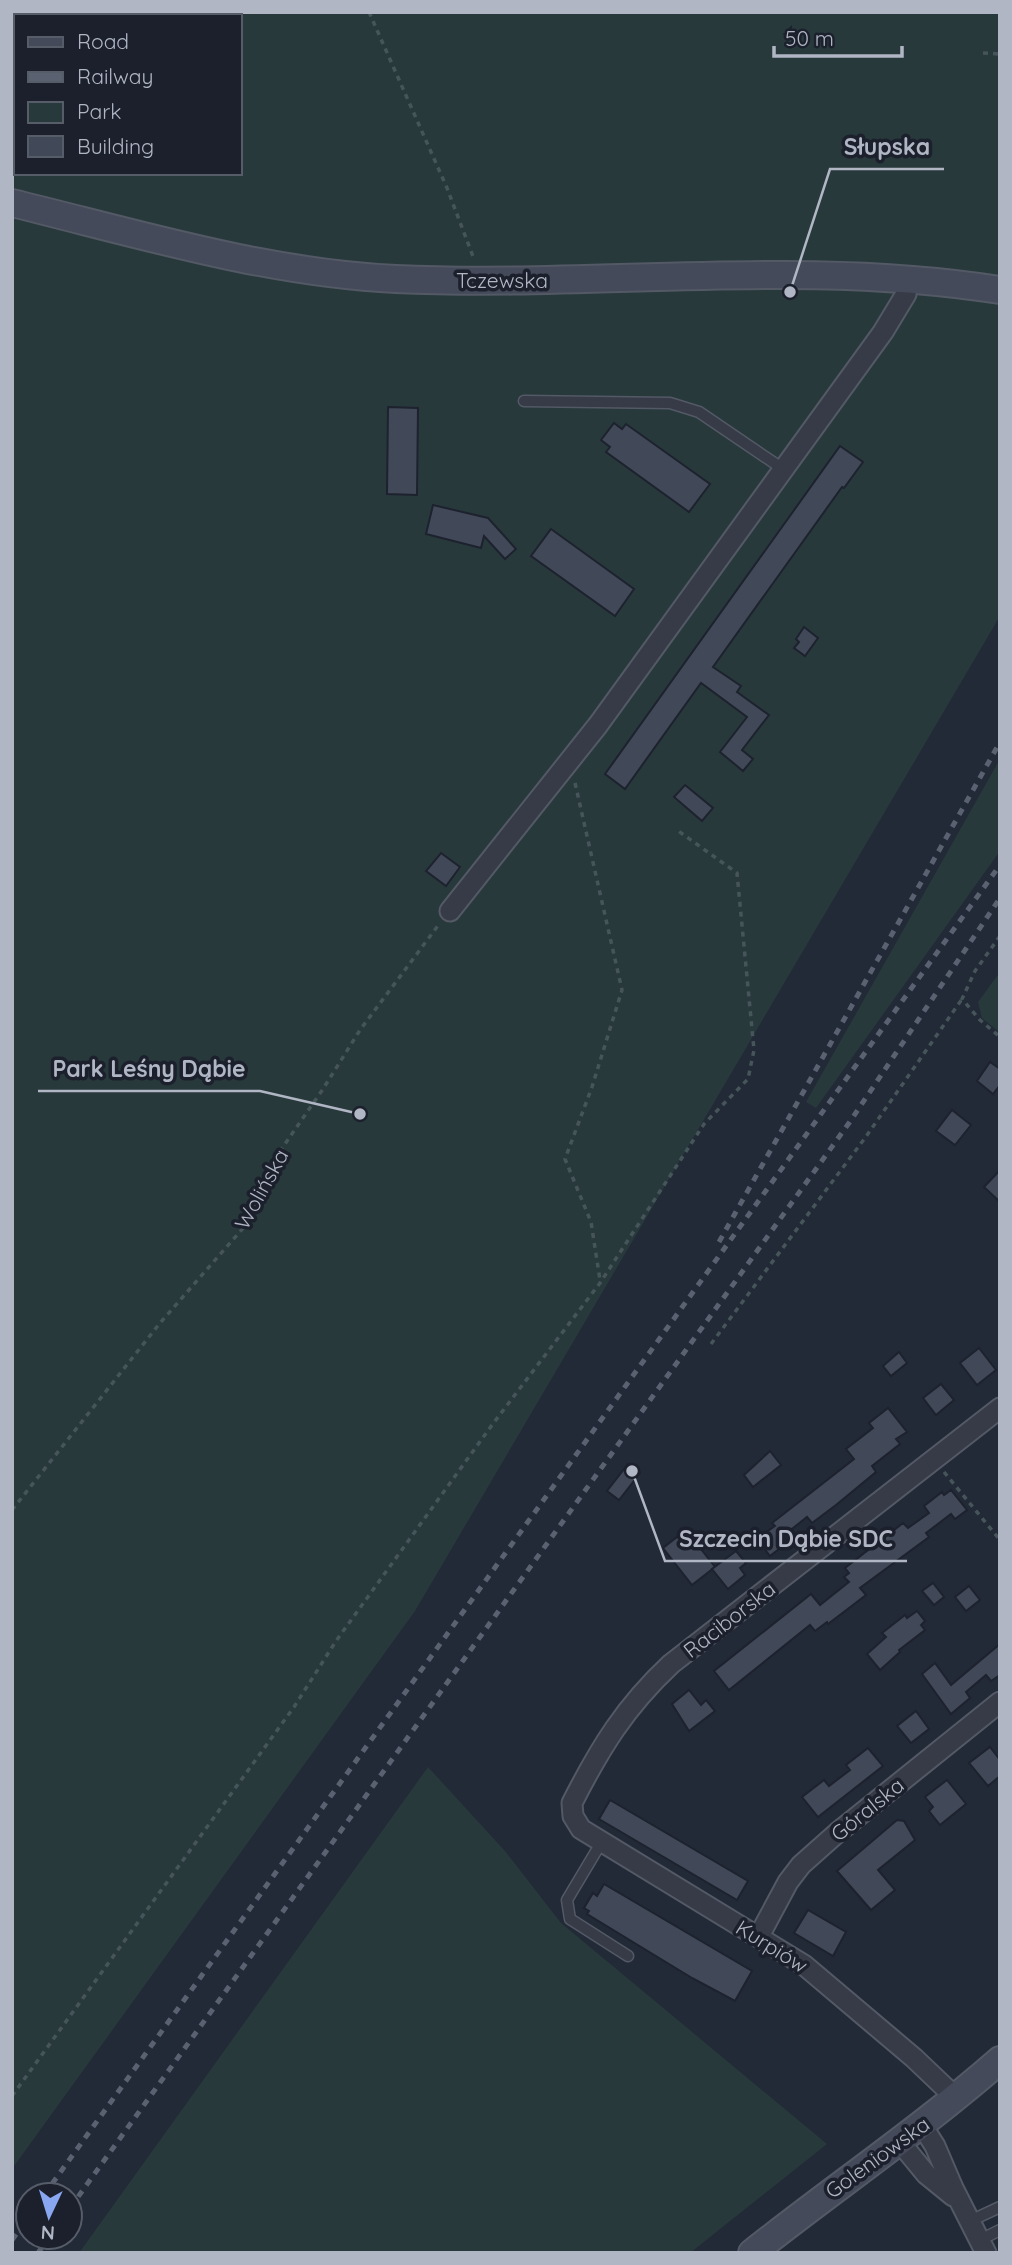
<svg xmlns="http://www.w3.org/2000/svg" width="1012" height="2265" viewBox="0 0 1012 2265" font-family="Quicksand,sans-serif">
	<rect width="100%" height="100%" fill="#222937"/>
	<g fill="#28393c" fill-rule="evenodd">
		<path d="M12 12H1000V616L415 1611 12 2169ZM16 16H240V173H16Z"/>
		<polygon points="1000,759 1000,851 816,1108 806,1102"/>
		<polygon points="1000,972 1000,1028 998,1031 982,1018 978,1002"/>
		<polygon points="428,1767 505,1851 561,1923 827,2144 690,2253 79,2253"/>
	</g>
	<g fill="#414858" stroke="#1d222e" stroke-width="2">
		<polygon points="388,407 418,408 417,495 387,494"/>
		<polygon points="614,423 622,429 626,424 710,484 689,512 606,452 610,447 601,440"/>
		<polygon points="840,446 863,462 844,488 842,487 713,667 741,686 737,692 769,715 742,750 753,759 743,771 720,752 747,717 701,683 625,789 605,774"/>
		<polygon points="433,505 488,518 516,549 505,559 484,536 481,548 426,534"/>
		<polygon points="551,529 634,589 615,616 531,556"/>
		<polygon points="804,627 818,638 805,656 794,648 799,642 796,639"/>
		<polygon points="685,785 713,808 702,821 674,797"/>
		<polygon points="441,853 460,867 446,886 426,871"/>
		<polygon points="990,1062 1000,1069 1000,1085 993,1094 977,1081"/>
		<polygon points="952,1110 971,1125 955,1145 936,1131"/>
		<polygon points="1000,1170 1000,1202 984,1187"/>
		<polygon points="979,1348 996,1370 977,1385 960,1363"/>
		<polygon points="899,1352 907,1363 891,1376 883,1366"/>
		<polygon points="941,1384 954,1400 936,1415 923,1398"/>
		<polygon points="888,1408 907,1432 896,1439 900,1444 872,1466 876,1472 836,1505 812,1523 807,1517 783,1536 788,1542 770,1556 757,1539 775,1526 772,1523 854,1459 846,1449 873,1428 869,1423"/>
		<polygon points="770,1451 781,1465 753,1487 744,1475"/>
		<polygon points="628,1464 640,1473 619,1500 607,1491"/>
		<polygon points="951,1490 967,1510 955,1519 951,1514 926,1533 929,1537 860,1588 866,1595 828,1624 827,1622 815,1631 810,1625 729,1690 714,1671 811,1594 820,1605 849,1582 844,1577 849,1573 845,1568 903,1523 908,1528 929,1513 924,1506 942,1492 944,1495"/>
		<polygon points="686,1530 715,1567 692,1585 663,1548"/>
		<polygon points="736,1551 746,1563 740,1568 745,1575 728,1589 712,1569"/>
		<polygon points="933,1583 944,1597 934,1605 922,1591"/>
		<polygon points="969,1586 980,1600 966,1611 955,1597"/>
		<polygon points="917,1611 925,1621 921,1625 925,1630 899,1650 900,1652 880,1670 867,1654 886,1637 882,1633 905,1615 907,1618"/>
		<polygon points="1000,1644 1000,1675 991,1681 986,1675 966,1692 970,1698 951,1714 922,1674 935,1663 951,1685"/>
		<polygon points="689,1690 701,1705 706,1700 715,1711 689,1731 672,1704"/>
		<polygon points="916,1711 929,1729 911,1743 897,1726"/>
		<polygon points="990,1747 1000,1760 1000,1776 988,1786 969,1763"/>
		<polygon points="868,1748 883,1766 818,1817 802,1797 824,1780 829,1786 850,1770 846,1765"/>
		<polygon points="947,1780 966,1804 940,1825 929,1811 933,1807 925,1797"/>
		<polygon points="610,1800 748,1881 737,1900 599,1819"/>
		<polygon points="897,1820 904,1821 915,1840 878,1870 895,1890 871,1910 837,1871"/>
		<polygon points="604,1884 752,1971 735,2001 692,1978 587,1914 589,1911 584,1908 593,1893 597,1896"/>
		<polygon points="808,1910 846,1932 833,1956 794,1933"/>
	</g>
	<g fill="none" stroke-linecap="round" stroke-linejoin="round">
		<defs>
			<g id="lane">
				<polyline points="524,401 670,403 699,412 783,469"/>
				<polyline points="601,1843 567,1900 570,1919 628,1956"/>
				<polyline points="970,2221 1000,2207"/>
				<polyline points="980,2240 1000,2230"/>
			</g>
			<g id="street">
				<polyline points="450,911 598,725 883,332 906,294 908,280"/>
				<polyline points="759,1936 788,1882 801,1865 837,1833 1000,1702"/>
				<path d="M956 2098 914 2058 804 1965 581 1829 573 1816 572 1803C600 1748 625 1707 671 1664L1000 1408"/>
				<polyline points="921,2124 935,2146 953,2188 986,2253"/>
				<polyline points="899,2141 926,2174 953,2196"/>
			</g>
			<g id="secondary">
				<path d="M12 203C139 234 266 273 396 279 597 288 799 258 1000 290"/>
				<path d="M752 2253C834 2188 921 2129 1000 2060"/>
			</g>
		</defs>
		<use href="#lane" stroke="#535965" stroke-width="13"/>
		<use href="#street" stroke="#535965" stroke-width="23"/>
		<use href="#secondary" stroke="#535965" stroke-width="30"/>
		<g stroke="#465559" stroke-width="3.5" stroke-dasharray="5 5" stroke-linecap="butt">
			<polyline points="369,12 447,188 474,259"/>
			<polyline points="983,53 1000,54"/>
			<polyline points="575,783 622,990 592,1087 565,1159 591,1222 600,1280"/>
			<polyline points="1000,936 975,971 962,999 980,1020 1000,1037"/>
			<polyline points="711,1344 865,1138 962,999"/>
			<polyline points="944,1472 1000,1540"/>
			<polyline points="12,1510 160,1323 244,1227 260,1194 267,1170 323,1089 360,1030 440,923"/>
			<polyline points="12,2096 294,1707 336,1641 492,1425 600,1283 704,1124 748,1079 754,1050 737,873 677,830"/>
		</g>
		<use href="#lane" stroke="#363b47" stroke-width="10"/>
		<use href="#street" stroke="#363b47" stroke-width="19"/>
		<use href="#secondary" stroke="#444a5a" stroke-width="26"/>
		<g stroke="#5a6170" stroke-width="5" stroke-dasharray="7 7" stroke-linecap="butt">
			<polyline points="719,1242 1000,742"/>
			<polyline points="44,2195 1000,865"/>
			<polyline points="70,2208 849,1123 1000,898"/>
			<polyline points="12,2240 28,2218"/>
			<polyline points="38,2253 49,2237"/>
		</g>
	</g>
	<g text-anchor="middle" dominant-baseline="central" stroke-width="7" stroke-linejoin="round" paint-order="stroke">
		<g font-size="21" fill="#b0b6c4" stroke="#1b202c">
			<text x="502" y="280">Tczewska</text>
			<text transform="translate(261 1189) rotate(-61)">Wolińska</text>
			<text transform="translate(729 1619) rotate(-38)">Raciborska</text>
			<text transform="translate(867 1809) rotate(-39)">Góralska</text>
			<text transform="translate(772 1946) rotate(32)">Kurpiów</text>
			<text transform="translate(877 2157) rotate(-36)">Goleniowska</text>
		</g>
	</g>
	<path fill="none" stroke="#b0b6c4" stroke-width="2.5" d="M790 292L830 169H944M360 1114L260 1091H38M632 1471L665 1561H907"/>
	<g fill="#b0b6c4" stroke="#1b202c" stroke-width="2.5">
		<circle cx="790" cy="292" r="7"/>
		<circle cx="360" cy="1114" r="7"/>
		<circle cx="632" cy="1471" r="7"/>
	</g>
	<g font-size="23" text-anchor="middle" font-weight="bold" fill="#b0b6c4" stroke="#1b202c" stroke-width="7" stroke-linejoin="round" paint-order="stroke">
		<text x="887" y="155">Słupska</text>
		<text x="149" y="1077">Park Leśny Dąbie</text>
		<text x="786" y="1547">Szczecin Dąbie SDC</text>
	</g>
	<rect width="1012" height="2265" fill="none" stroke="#b0b6c4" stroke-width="28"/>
	<rect x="14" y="14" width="228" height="161" fill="#1b202c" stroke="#575c69" stroke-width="2"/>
	<rect x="28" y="37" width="35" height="10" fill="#444a5a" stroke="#575c69" stroke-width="2"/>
	<text x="77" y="49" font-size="21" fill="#b0b6c4">Road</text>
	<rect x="28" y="72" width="35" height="10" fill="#5a6170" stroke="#575c69" stroke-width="2"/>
	<text x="77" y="84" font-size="21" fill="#b0b6c4">Railway</text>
	<rect x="28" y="102" width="35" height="21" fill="#28393c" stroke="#575c69" stroke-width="2"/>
	<text x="77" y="119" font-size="21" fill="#b0b6c4">Park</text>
	<rect x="28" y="136" width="35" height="21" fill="#414858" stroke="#575c69" stroke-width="2"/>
	<text x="77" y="154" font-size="21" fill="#b0b6c4">Building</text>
	<g transform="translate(49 2216) rotate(184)"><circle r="33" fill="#1b202c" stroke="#575c69" stroke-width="2"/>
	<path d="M0-5L12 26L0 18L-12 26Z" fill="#89a6f0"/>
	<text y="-10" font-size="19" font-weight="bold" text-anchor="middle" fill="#b0b6c4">N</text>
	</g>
	<path d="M774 46v10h128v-10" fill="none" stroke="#b0b6c4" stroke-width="3.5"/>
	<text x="785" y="46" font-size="21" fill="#b0b6c4" stroke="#1b202c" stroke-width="5" paint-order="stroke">50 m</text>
</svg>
